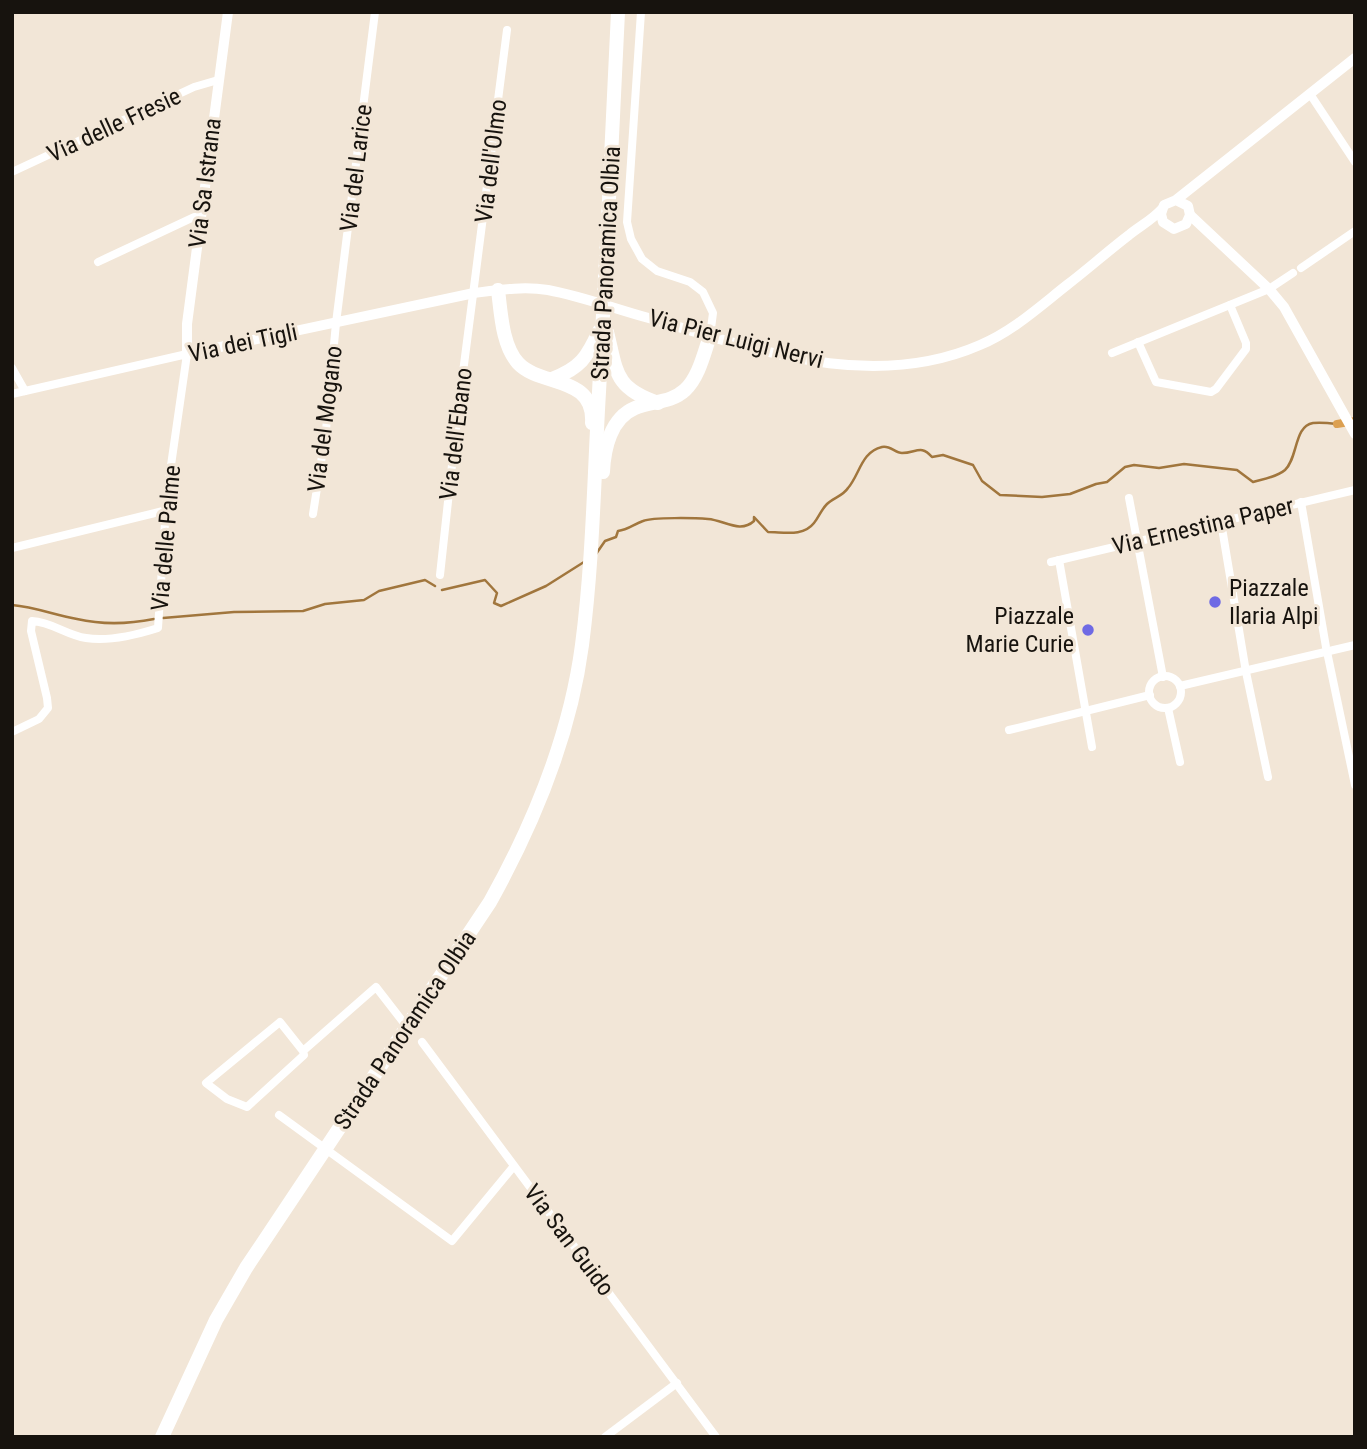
<svg xmlns="http://www.w3.org/2000/svg" width="1367" height="1449" viewBox="0 0 1367 1449" font-family="'Roboto Condensed',sans-serif">
	<rect width="100%" height="100%" fill="#f2e6d7"/>
	<g fill="none" stroke-linecap="round" stroke-linejoin="round">
		<g stroke="#a1763d" stroke-width="2.5">
			<path d="M596 554 605 541 616 537 618 531C628 530 634 524 643 521 653 517 696 518 708 519 724 520 740 534 754 521V517L768 532C784 532 803 537 814 523 819 517 821 510 827 504 833 498 843 496 848 488 860 474 861 452 882 447 890 445 895 453 902 453 916 453 921 444 932 457L943 455 973 465 982 481 1000 495 1042 497 1070 494 1096 484 1107 482 1125 467 1134 465 1159 468 1184 464 1237 470 1253 482C1264 479 1277 477 1285 470 1298 458 1294 426 1313 423 1321 422 1329 423 1337 424"/>
			<polyline points="442,590 485,580 497,593 494,603 501,606 546,586 584,562"/>
			<path d="M12 605C35 607 55 615 77 619 103 625 129 624 154 619"/>
			<polyline points="163,618 234,612 303,611 325,604 364,600 379,591 425,580 435,586"/>
		</g>
		<polyline stroke="#dca051" stroke-width="8" points="1337,424 1355,421"/>
		<g stroke="#fff" stroke-width="8">
			<polyline points="641,12 627,222 631,239 642,259 657,271 690,282 703,292 713,313 710,336"/>
			<polyline points="1310,94 1355,162"/>
			<polyline points="12,172 194,87 218,80"/>
			<polyline points="98,262 194,217 200,217"/>
			<polyline points="1301,268 1355,231"/>
			<polyline points="1138,342 1156,382 1211,392 1216,389 1246,349 1246,343 1230,305"/>
			<polyline points="1112,353 1269,289 1293,273"/>
			<polyline points="12,368 25,391"/>
			<path d="M12 394 187 354 167 493 158 628C136 635 109 642 86 638 66 635 52 622 32 621L31 631 47 698 48 708 39 719 12 732"/>
			<polyline points="1129,498 1163,677"/>
			<polyline points="1301,502 1326,647 1355,785"/>
			<polyline points="313,514 326,430 336,323 375,12"/>
			<polyline points="1221,522 1246,672 1268,777"/>
			<polyline points="12,548 167,510"/>
			<polyline points="1059,560 1092,747"/>
			<polyline points="1051,562 1355,490"/>
			<polyline points="440,575 457,419 507,30"/>
			<circle cx="1165" cy="692" r="16"/>
			<polyline points="1180,686 1355,645"/>
			<polyline points="1168,708 1180,762"/>
			<polyline points="1009,730 1150,695"/>
			<polyline points="422,1042 716,1437"/>
			<polyline points="303,1051 280,1022 206,1083 227,1099 247,1107 304,1055 303,1051 376,987 407,1027"/>
			<polyline points="279,1115 452,1241 514,1166"/>
			<polyline points="605,1437 677,1383"/>
		</g>
		<g stroke="#fff" stroke-width="10">
			<path d="M228 12 187 324V354L474 293C498 290 523 286 548 290 580 296 613 308 645 317 752 348 870 393 980 345 1013 331 1039 307 1067 285 1088 269 1108 251 1129 235 1140 226 1152 220 1162 209"/>
			<polyline points="1176,200 1188,206 1190,215 1186,224 1174,229 1163,222 1161,214 1164,205 1176,200 1355,58"/>
			<polyline points="1190,215 1269,289 1284,307 1355,434"/>
		</g>
		<g stroke="#fff" stroke-width="14">
			<path d="M498 290C501 313 502 345 518 363 540 387 595 375 592 423"/>
			<path d="M607 332C617 372 614 388 658 403"/>
			<path d="M552 379C580 368 587 358 599 331"/>
			<path d="M603 472C604 448 611 418 635 408 652 401 671 403 685 390 699 377 704 353 710 336"/>
			<path d="M162 1437 216 1320 246 1268 490 902C534 823 570 736 582 645 593 561 594 476 599 392 606 265 612 139 618 12"/>
		</g>
	</g>
	<g fill="#6f6ae4" stroke="#f2e6d7" stroke-width="2.5">
		<circle cx="1215" cy="602" r="7"/>
		<circle cx="1088" cy="630" r="7"/>
	</g>
	<g text-anchor="middle" dominant-baseline="central" stroke-width="6" stroke-linejoin="round" paint-order="stroke">
		<g font-size="24" fill="#17130e" stroke="#f2e6d7">
			<text transform="translate(114 125) rotate(-25)">Via delle Fresie</text>
			<text transform="translate(491 161) rotate(-83)">Via dell'Olmo</text>
			<text transform="translate(356 168) rotate(-83)">Via del Larice</text>
			<text transform="translate(205 183) rotate(-83)">Via Sa Istrana</text>
			<text transform="translate(606 263) rotate(-87)">Strada Panoramica Olbia</text>
			<text transform="translate(736 339) rotate(14)">Via Pier Luigi Nervi</text>
			<text transform="translate(243 343) rotate(-12)">Via dei Tigli</text>
			<text transform="translate(325 419) rotate(-83)">Via del Mogano</text>
			<text transform="translate(456 434) rotate(-83)">Via dell'Ebano</text>
			<text transform="translate(1203 526) rotate(-13)">Via Ernestina Paper</text>
			<text transform="translate(166 538) rotate(-85)">Via delle Palme</text>
			<text transform="translate(405 1030) rotate(-56)">Strada Panoramica Olbia</text>
			<text transform="translate(569 1240) rotate(53)">Via San Guido</text>
		</g>
		<g font-size="24" fill="#17130e" stroke="#f2e6d7" text-anchor="start">
			<text x="1229" y="588">Piazzale<tspan x="1229" dy="28">Ilaria Alpi</tspan></text>
			<text x="1074" y="616" text-anchor="end">Piazzale<tspan x="1074" dy="28">Marie Curie</tspan></text>
		</g>
	</g>
	<rect width="1367" height="1449" fill="none" stroke="#17130e" stroke-width="28"/>
</svg>
